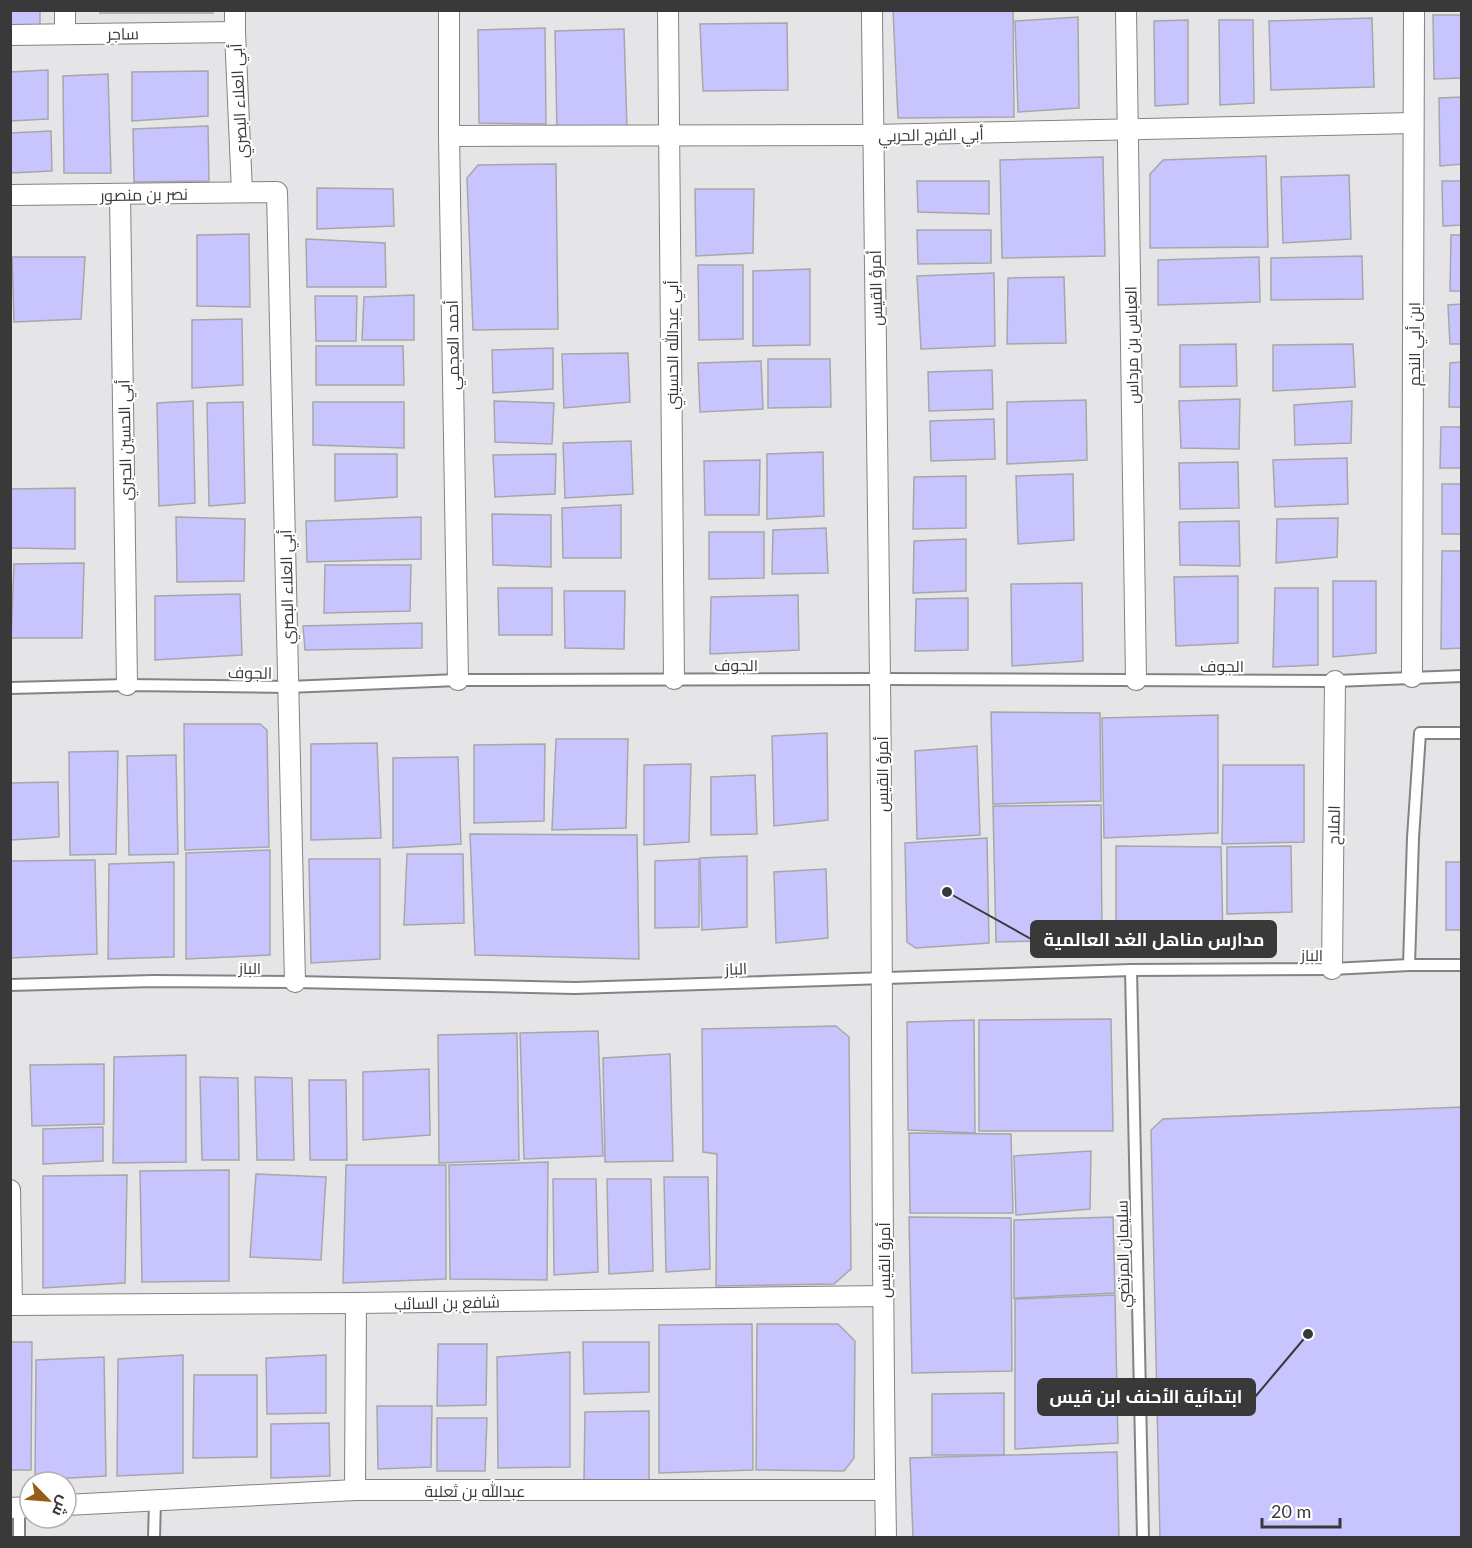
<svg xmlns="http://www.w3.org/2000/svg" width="1472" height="1548" viewBox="0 0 1472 1548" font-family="Lato,Cairo,sans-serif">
	<rect width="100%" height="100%" fill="#e5e5e8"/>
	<g fill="#c8c4fe" stroke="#a7a7a9" stroke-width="1.5">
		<polygon points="10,10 40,10 40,29 10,31"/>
		<rect x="100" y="10" width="113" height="3"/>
		<polygon points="893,10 1013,10 1014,117 898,118"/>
		<polygon points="1433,15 1462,15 1462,78 1434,79"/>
		<polygon points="1078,17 1079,108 1018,112 1015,21"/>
		<polygon points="1372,18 1374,87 1271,90 1269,21"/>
		<polygon points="1188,20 1188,104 1155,106 1154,21"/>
		<polygon points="1219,20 1253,20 1254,103 1220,105"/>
		<polygon points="787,23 788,90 703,91 700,24"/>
		<polygon points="545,28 546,124 479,123 478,30"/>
		<polygon points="624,29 627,129 557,131 555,31"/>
		<polygon points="48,70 48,119 10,121 10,72"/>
		<polygon points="208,71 208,116 132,121 132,72"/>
		<polygon points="108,74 111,173 64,173 63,76"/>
		<polygon points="1462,97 1462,164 1440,166 1439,98"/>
		<polygon points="208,126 209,181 134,182 133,129"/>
		<polygon points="51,131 52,171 10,173 10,133"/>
		<polygon points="1266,156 1268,247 1150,248 1150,174 1163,160"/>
		<polygon points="1103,157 1105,256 1002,258 1000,160"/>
		<polygon points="556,164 558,329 473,330 467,178 478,165"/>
		<polygon points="1349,175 1351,239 1283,243 1281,177"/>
		<polygon points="917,181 989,181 989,214 918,212"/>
		<polygon points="1442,181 1462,181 1462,225 1443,226"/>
		<polygon points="317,188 393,189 394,226 317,229"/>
		<polygon points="695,189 754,189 753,253 696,256"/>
		<polygon points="917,230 991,230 991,263 918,264"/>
		<polygon points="249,234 250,307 197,306 197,235"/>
		<polygon points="1451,235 1462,235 1462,291 1450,291"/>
		<polygon points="306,239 385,243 386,287 307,287"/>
		<polygon points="1362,256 1363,299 1271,300 1271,258"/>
		<polygon points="12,257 85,257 81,319 14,322"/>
		<polygon points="1259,257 1260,302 1158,305 1158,260"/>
		<polygon points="698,265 743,265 743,339 699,340"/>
		<polygon points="810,269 810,345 753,346 753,271"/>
		<polygon points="994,273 995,346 921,349 917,276"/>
		<polygon points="1064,277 1066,343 1007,344 1008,278"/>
		<polygon points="414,295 414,340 362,340 364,297"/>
		<polygon points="315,296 357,296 356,341 316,341"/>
		<polygon points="1462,304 1462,344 1450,344 1448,305"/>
		<polygon points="242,319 243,385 192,388 192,320"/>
		<polygon points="1236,344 1237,386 1180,387 1180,345"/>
		<polygon points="1353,344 1355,387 1273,391 1273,345"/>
		<polygon points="316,346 403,346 404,385 316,385"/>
		<polygon points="553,348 553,389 493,393 492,350"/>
		<polygon points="628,353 630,402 564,408 562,354"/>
		<polygon points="768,359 830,359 831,407 768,408"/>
		<polygon points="761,361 763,409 700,412 698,363"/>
		<polygon points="1462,362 1462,407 1449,407 1450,363"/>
		<polygon points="992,370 993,409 929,411 928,372"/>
		<polygon points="1240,399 1239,449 1181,448 1179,401"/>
		<polygon points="1086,400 1087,460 1007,464 1007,402"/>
		<polygon points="193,401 195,503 159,506 157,403"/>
		<polygon points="494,401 554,403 552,444 495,442"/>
		<polygon points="1352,401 1351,443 1295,445 1294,405"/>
		<polygon points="243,402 245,503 209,506 207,403"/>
		<polygon points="313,402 404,402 404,448 313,445"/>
		<polygon points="994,419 995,459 931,461 930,421"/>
		<polygon points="1441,427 1462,427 1462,468 1440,468"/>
		<polygon points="631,441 633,494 565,498 563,443"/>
		<polygon points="823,452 824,516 767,519 767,454"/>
		<polygon points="335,454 397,454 397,497 335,501"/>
		<polygon points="556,454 555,494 495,497 493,455"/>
		<polygon points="1347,458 1348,504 1275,507 1273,460"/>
		<polygon points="760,460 759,515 705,515 704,461"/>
		<polygon points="1238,462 1239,508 1180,509 1179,463"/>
		<polygon points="1073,474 1074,540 1018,544 1016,476"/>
		<polygon points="966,476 966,528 913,529 914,477"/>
		<rect x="1442" y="484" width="20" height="50"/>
		<polygon points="75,488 75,549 10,548 10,489"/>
		<polygon points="621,505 621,558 563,558 562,508"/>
		<polygon points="492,514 551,515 551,567 493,565"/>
		<polygon points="176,517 245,519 244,581 177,582"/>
		<polygon points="421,517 421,559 307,562 306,521"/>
		<polygon points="1338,518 1337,557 1276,563 1277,519"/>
		<polygon points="1239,521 1240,566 1180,565 1179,522"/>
		<polygon points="826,528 828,573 772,574 773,530"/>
		<polygon points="709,532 764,532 764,578 709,579"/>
		<polygon points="966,539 966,591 913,593 914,541"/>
		<polygon points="1442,551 1462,551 1462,648 1441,649"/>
		<polygon points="84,563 82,638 11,638 14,564"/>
		<polygon points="325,565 411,565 410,611 324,613"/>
		<polygon points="1238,576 1238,643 1176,646 1174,577"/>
		<polygon points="1333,581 1376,581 1376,653 1333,657"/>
		<polygon points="1082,583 1083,661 1012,666 1011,584"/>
		<polygon points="498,588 552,588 552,635 499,635"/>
		<polygon points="1275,588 1318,588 1318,665 1273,667"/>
		<polygon points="564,591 625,591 624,649 565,648"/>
		<polygon points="240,594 242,655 155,660 155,596"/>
		<polygon points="798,595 799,650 710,654 711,597"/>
		<polygon points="968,598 968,650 915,651 916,599"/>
		<polygon points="422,623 422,648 305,650 303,626"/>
		<polygon points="991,712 1100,713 1101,801 993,804"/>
		<polygon points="1218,715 1218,833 1104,838 1102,718"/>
		<polygon points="184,724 260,724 267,730 269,847 185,850"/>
		<polygon points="827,733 828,820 774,826 772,736"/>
		<polygon points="556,739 628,739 626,828 552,830"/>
		<polygon points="377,743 381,838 311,840 311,744"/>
		<polygon points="545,744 544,821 474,823 474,745"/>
		<polygon points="977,746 980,835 917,839 915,751"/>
		<polygon points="118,751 116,854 70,855 69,752"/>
		<polygon points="176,755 178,854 129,855 127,756"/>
		<polygon points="458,757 461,844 393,848 393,758"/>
		<polygon points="691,764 689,842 644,845 644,765"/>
		<polygon points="1223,765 1304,765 1304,842 1222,844"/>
		<polygon points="755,775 757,834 711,835 711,777"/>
		<polygon points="58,782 59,837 11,840 11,783"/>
		<polygon points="1101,805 1102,940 996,942 993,806"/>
		<polygon points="470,834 637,835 639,959 475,955"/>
		<polygon points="987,838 989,943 916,948 907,942 905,843"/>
		<polygon points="1116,846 1221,847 1223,940 1116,941"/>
		<polygon points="1291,846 1292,912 1227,914 1227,847"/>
		<polygon points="270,850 270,955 186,959 186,853"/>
		<polygon points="407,854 463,854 464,923 404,925"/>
		<polygon points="747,856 747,927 702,930 700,858"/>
		<polygon points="309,859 380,859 380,959 311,963"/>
		<polygon points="699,859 699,927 655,928 655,861"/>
		<polygon points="95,860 97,954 10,958 10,861"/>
		<polygon points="174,862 174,957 108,959 109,864"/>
		<rect x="1446" y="862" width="16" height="68"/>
		<polygon points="826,869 828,938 776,943 774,872"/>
		<polygon points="1111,1019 1113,1131 979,1131 979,1020"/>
		<polygon points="974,1020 975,1133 908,1130 907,1022"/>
		<polygon points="836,1026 849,1037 851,1269 834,1284 716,1286 717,1154 703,1152 702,1029"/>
		<polygon points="598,1031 603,1156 524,1159 520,1033"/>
		<polygon points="517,1033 519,1160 439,1163 438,1035"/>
		<polygon points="670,1054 673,1161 605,1162 603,1058"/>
		<polygon points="186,1055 186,1162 113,1163 114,1057"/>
		<polygon points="104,1064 104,1124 32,1126 30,1065"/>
		<polygon points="429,1069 430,1135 363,1140 363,1072"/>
		<polygon points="200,1077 238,1078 239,1160 202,1160"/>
		<polygon points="255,1077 292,1078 294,1160 257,1160"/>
		<polygon points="309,1080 346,1080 347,1160 310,1160"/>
		<polygon points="1462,1107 1462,1538 1160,1538 1151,1130 1163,1119"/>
		<polygon points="103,1127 103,1161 43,1164 43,1129"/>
		<polygon points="909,1133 1011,1134 1013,1213 910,1213"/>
		<polygon points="1091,1151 1090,1209 1016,1215 1014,1156"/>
		<polygon points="548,1162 547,1280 450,1279 449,1165"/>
		<polygon points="346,1165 446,1165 446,1279 343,1283"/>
		<polygon points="229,1170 229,1281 142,1282 140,1171"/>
		<polygon points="256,1174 326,1177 321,1260 250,1257"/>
		<polygon points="127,1175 125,1283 43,1288 43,1176"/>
		<polygon points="664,1177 708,1177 710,1269 666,1272"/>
		<polygon points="553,1179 596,1179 598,1272 554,1275"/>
		<polygon points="607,1179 651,1179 653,1271 609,1274"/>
		<polygon points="909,1217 1011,1218 1012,1371 912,1373"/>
		<polygon points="1113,1217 1115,1293 1014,1298 1014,1220"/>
		<polygon points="1115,1295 1118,1443 1015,1449 1015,1299"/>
		<polygon points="752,1324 753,1470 659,1473 659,1325"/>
		<polygon points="757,1324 838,1324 855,1341 854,1458 844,1471 756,1470"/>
		<polygon points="10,1342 32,1342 31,1470 10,1470"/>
		<polygon points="583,1342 649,1342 649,1392 584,1394"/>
		<polygon points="438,1344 487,1344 486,1405 437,1406"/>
		<polygon points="570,1352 570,1467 498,1468 497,1357"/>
		<polygon points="183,1355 183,1473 117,1476 118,1359"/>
		<polygon points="326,1355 326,1413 267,1414 266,1358"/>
		<polygon points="104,1357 106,1476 35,1480 36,1360"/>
		<polygon points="194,1375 257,1375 257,1457 193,1458"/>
		<polygon points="1004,1393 1004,1455 932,1455 932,1394"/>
		<polygon points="377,1406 432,1406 431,1467 378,1469"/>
		<polygon points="649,1411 649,1481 584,1480 585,1412"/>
		<polygon points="437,1418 487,1418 485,1471 437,1471"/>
		<polygon points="329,1423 330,1476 271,1478 271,1424"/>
		<polygon points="1117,1452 1119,1538 913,1538 910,1458"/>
	</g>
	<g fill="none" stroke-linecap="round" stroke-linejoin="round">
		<defs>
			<g id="service">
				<polyline points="10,688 127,685 288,687 458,680 880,679 1335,681 1462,676"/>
				<polyline points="1409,965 1413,838 1420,733 1462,733"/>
				<polyline points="1131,970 1143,1538"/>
				<polyline points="10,985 153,981 295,982 575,988 1131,970 1332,969 1409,965 1462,965"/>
				<polyline points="19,1538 19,1508"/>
				<polyline points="154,1538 155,1500"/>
			</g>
			<g id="minor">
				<polyline points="235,10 235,32 242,192"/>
				<polyline points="449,10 449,136 458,680"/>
				<polyline points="668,10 674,679"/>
				<path d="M872 10C873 233 878 456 880 678 883 965 881 1251 886 1538"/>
				<polyline points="1126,10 1136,680"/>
				<polyline points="65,34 65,10"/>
				<polyline points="10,35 235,32"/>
				<polyline points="449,136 873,135 1413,123"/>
				<polyline points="120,194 127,685"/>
				<polyline points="10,195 277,192 295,982"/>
				<polyline points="1412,677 1414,10"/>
				<polyline points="1332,969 1335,681"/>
				<polyline points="10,1190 12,1305"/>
				<polyline points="10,1305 356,1303 883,1296"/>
				<polyline points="355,1490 356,1303"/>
				<polyline points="66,1505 355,1490 885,1490"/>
				<polyline points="10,1508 30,1507"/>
			</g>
		</defs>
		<use href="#service" stroke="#838385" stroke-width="14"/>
		<use href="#minor" stroke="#838385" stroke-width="22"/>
		<use href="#service" stroke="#fff" stroke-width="10"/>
		<use href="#minor" stroke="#fff" stroke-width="20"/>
	</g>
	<g text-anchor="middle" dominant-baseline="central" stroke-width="4.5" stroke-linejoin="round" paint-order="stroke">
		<g font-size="16" fill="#39393a" stroke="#fff">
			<text transform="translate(123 33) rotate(-1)">ساجر</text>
			<text transform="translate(238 101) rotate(-93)">أبي العلاء البصري</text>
			<text transform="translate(931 134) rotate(-1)">أبي الفرج الحربي</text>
			<text transform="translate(144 194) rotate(-1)">نصر بن منصور</text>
			<text transform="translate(875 288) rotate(-91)">أمرؤ القيس</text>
			<text transform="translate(1413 344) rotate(-90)">ابن أبي النجم</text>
			<text transform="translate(452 345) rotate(-91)">أحمد العجمي</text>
			<text transform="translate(671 345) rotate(-90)">أبي عبدالله الحسيني</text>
			<text transform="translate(1131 345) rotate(-91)">العباس بن مرداس</text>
			<text transform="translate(124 440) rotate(-91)">أبي الحسين الحبري</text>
			<text transform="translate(286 587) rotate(-91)">أبي العلاء البصري</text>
			<text x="736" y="664">الجوف</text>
			<text x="1222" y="665">الجوف</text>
			<text transform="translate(250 672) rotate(1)">الجوف</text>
			<text transform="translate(881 774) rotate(-90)">أمرؤ القيس</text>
			<text transform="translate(1333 825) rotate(-89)">الملاح</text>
			<text x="1312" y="954">الباز</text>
			<text x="250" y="967">الباز</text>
			<text transform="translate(736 968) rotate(-2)">الباز</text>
			<text transform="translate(1122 1254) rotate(-91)">سليمان المرتضي</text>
			<text transform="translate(883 1260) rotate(-90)">أمرؤ القيس</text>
			<text transform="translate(447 1302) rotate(-1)">شافع بن السائب</text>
			<text x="475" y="1490">عبدالله بن ثعلبة</text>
		</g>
	</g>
	<path fill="none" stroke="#39393a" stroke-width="2" d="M947 892L1031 939M1308 1334L1255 1397"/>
	<g fill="#39393a" stroke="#fff" stroke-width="2">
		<circle cx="947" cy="892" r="6"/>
		<circle cx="1308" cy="1334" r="6"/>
	</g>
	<g fill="#39393a" stroke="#39393a" stroke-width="2">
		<rect x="1031" y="921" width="245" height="36" rx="6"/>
		<rect x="1038" y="1379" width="217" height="36" rx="6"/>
	</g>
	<g font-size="18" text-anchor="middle" font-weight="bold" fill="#fff">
		<text x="1154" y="946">مدارس مناهل الغد العالمية</text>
		<text x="1146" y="1403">ابتدائية الأحنف ابن قيس</text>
	</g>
	<rect width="1472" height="1548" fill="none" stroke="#39393a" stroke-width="24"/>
	<g transform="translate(48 1500) rotate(115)"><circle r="28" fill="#ffffff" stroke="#b0b0b0" stroke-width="1.5"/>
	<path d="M0-4.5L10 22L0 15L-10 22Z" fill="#945f14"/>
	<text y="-9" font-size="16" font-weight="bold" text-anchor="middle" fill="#39393a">ش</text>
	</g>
	<path d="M1262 1518v9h78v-9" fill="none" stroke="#39393a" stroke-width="3"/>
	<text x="1271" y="1518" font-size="18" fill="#39393a" stroke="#ffffff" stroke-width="4.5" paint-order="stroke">20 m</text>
</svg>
